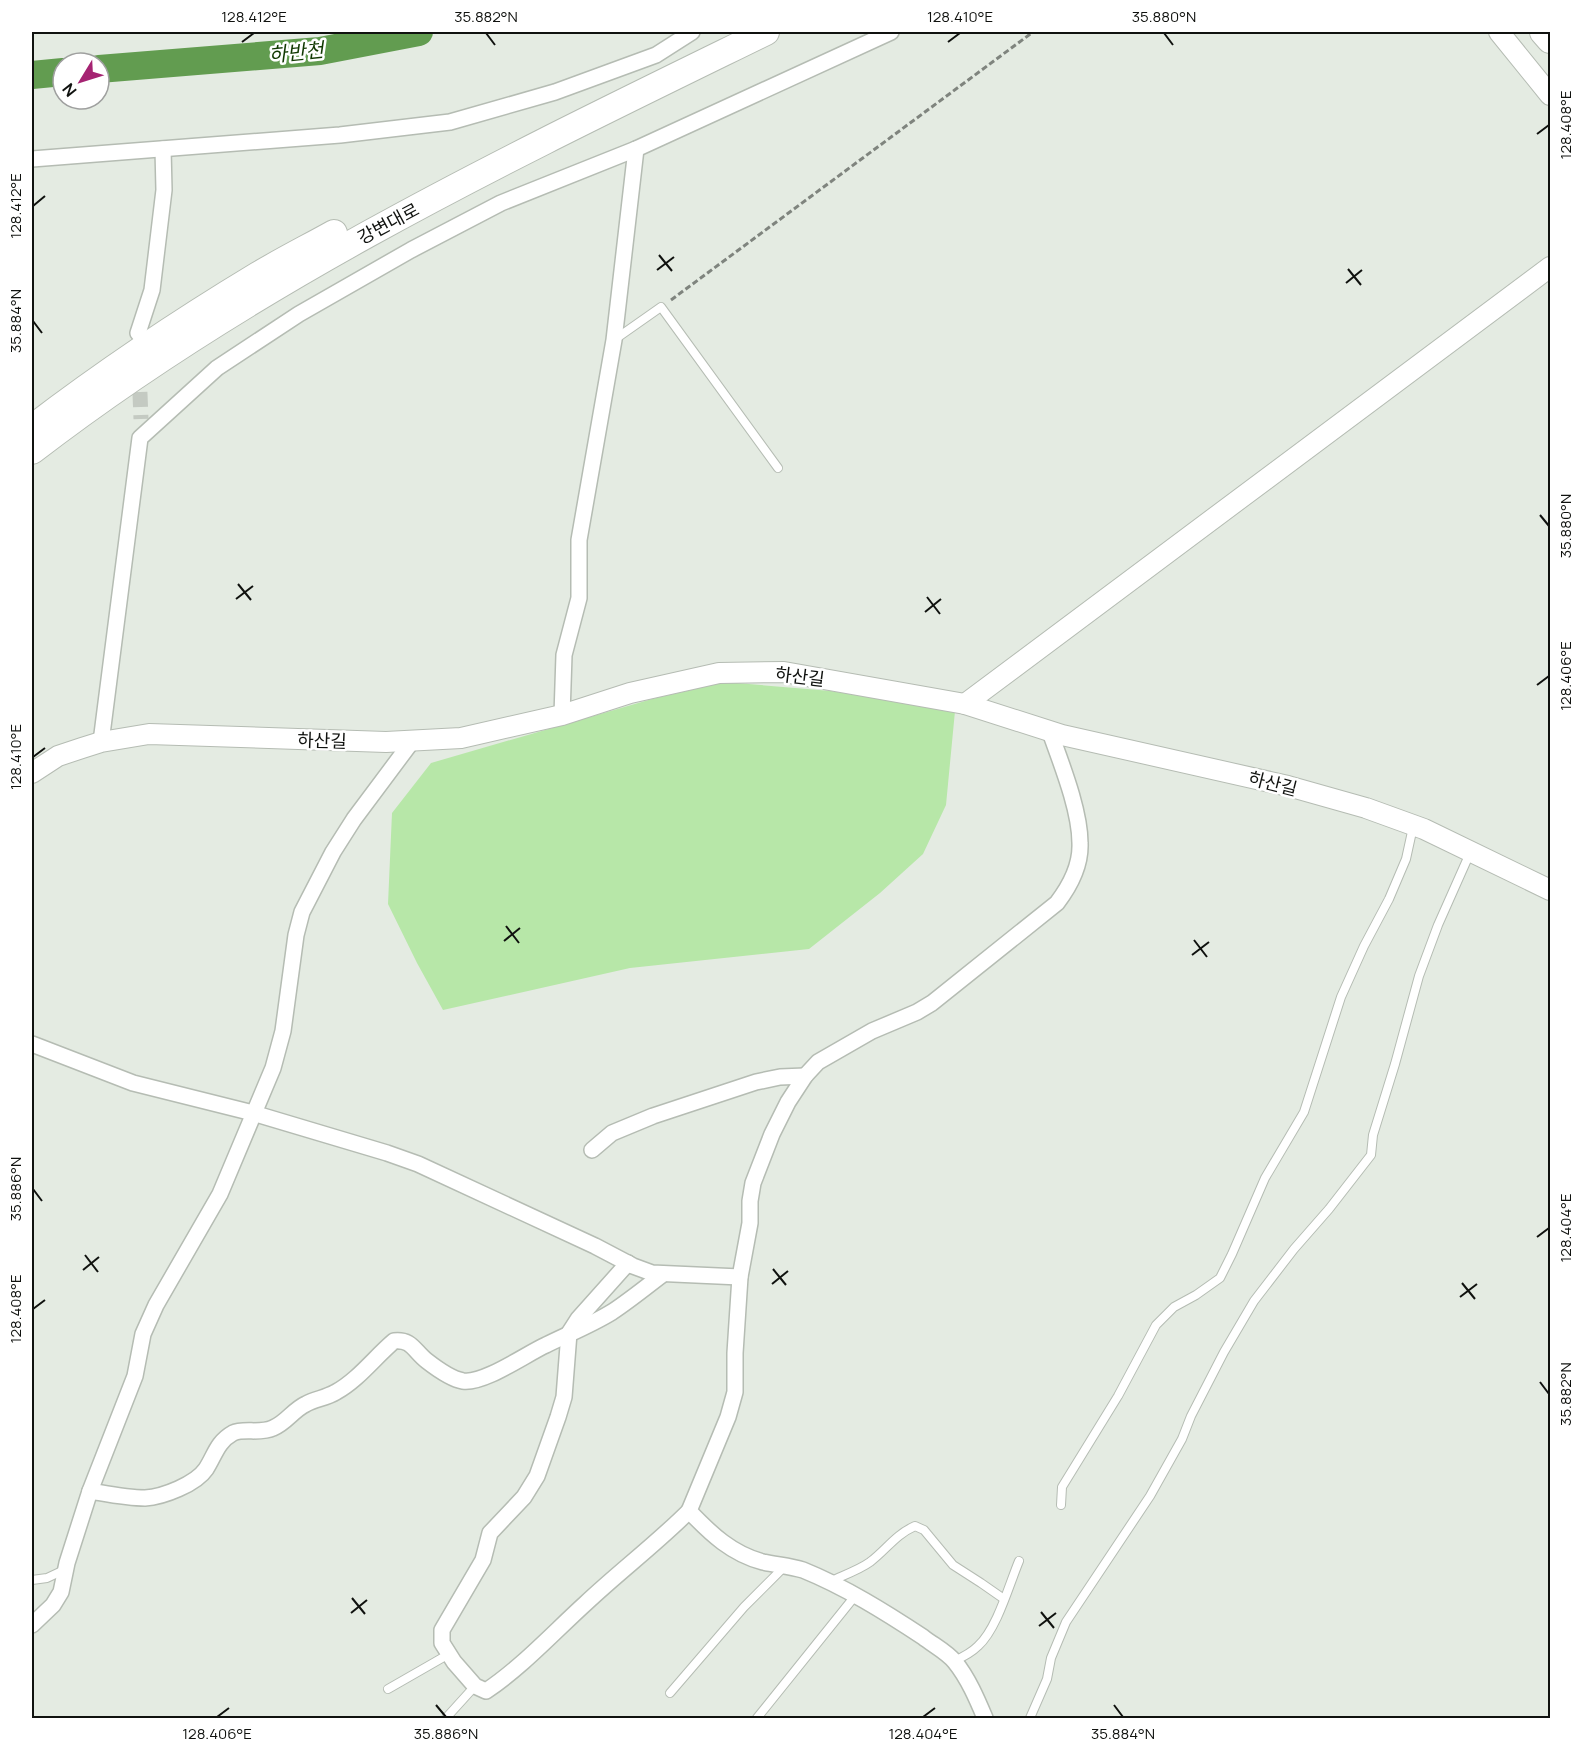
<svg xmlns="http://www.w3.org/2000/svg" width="1582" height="1750" viewBox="0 0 1582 1750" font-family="Manrope,'Noto Sans KR',sans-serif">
	<rect width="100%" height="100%" fill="#e4ebe2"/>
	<polygon fill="#b7e7a8" points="725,682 831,691 955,711 946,805 923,854 880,893 809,949 630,968 443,1010 417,963 388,904 392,813 431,763 652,699"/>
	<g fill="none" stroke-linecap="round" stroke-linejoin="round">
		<g stroke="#629c50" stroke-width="28">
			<polyline points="99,69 320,51 419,32"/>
			<polyline points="32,75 63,72"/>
		</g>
		<polyline stroke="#c4cac2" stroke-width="15" stroke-dasharray="15 8" stroke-linecap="butt" points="139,369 141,419"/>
		<defs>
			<g id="service">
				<polyline points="614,340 661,307 778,468"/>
				<polyline points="1061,1505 1062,1487 1118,1396 1156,1325 1174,1307 1196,1295 1220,1278 1232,1254 1265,1178 1304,1112 1341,997 1364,946 1389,899 1406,859 1413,827"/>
				<polyline points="32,1580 47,1578 64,1570"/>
				<path d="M831 1581C844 1575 859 1570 870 1562 887 1549 895 1535 915 1526L924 1530 953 1565 981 1583 1004 1599"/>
				<path d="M954 1661C963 1657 971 1653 978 1646 997 1629 1009 1585 1019 1561"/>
				<polyline points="388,1689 449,1654"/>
				<polyline points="670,1693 744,1607 785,1566"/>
				<polyline points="446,1718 475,1686"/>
				<polyline points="757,1718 855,1596"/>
				<polyline points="1030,1718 1047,1679 1051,1658 1066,1622 1150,1496 1182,1439 1191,1416 1224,1352 1254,1301 1294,1249 1329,1209 1371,1155 1373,1135 1395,1064 1419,976 1438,925 1470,853"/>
			</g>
			<g id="minor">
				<polyline points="32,159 340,135 450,122 555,92 656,55 692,32"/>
				<polyline points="138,333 152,290 164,190 163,149"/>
				<polyline points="562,715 564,655 579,598 579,540 614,340 636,149"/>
				<path d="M413 740 354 819 333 852 302 912 296 935 283 1031 273 1068 220 1194 156 1305 143 1334 135 1376 90 1491C108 1494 127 1498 145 1498 163 1497 196 1484 206 1469 215 1455 217 1442 233 1433 243 1428 261 1434 273 1428 286 1423 293 1410 306 1404 315 1399 326 1398 336 1392 358 1380 375 1357 394 1341 412 1339 414 1351 427 1361 436 1368 451 1379 463 1381 484 1384 526 1354 546 1345 568 1334 591 1325 612 1312 630 1300 646 1287 663 1274"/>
				<polyline points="101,742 140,438 217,368 299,314 411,250 501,203 636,149 891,32"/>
				<polyline points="32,1044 133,1083 253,1113 387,1153 418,1164 595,1246 633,1266 652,1273 740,1277"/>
				<polyline points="592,1150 612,1133 653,1116 756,1082 780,1077 805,1076"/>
				<path d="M628 1263 578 1319 569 1333 564 1397 558 1417 537 1476 524 1497 490 1533 483 1560 442 1630V1643L454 1662 475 1686 486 1691C522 1667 554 1632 586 1603 620 1571 656 1544 689 1511"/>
				<polyline points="32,1625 53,1605 61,1592 67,1563 90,1491"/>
				<path d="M985 1718C977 1699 968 1678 955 1662 947 1652 933 1645 923 1637 885 1612 845 1587 803 1570 790 1566 776 1565 763 1562 732 1554 711 1534 689 1511L728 1417 735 1392V1353L740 1277 750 1223V1201L753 1183 772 1134 788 1102 805 1076 818 1062 872 1031 917 1012 932 1003 1057 903C1070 886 1081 865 1080 843 1080 810 1061 763 1050 732"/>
			</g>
			<g id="tertiary">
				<polyline points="1499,32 1550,95"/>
				<polyline points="965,704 1550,267"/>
				<polyline points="32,773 58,756 82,748 101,742 149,734 386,742 461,738 562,715 630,693 719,673 784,672 965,704 1062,735 1288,786 1366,808 1424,829 1550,890"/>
			</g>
			<g id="trunk">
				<polyline points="1543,32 1550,40"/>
				<path d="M32 428C104 373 180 322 258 275 283 260 309 247 334 233"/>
				<path d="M32 451C256 278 513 156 766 32"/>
			</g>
		</defs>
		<use href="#service" stroke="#b5bcb3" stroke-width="10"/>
		<use href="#minor" stroke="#b5bcb3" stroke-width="18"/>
		<use href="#tertiary" stroke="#b5bcb3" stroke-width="22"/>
		<use href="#trunk" stroke="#b5bcb3" stroke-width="28"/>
		<polyline stroke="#7f847e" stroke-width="3" stroke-dasharray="6 3" stroke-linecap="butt" points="671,300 1033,32"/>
		<use href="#service" stroke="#fff" stroke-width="8"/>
		<use href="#minor" stroke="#fff" stroke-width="15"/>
		<use href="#tertiary" stroke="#fff" stroke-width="20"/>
		<use href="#trunk" stroke="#fff" stroke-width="26"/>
	</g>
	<path fill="none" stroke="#10120f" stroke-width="2" d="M486 33 495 45M1164 33 1173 45M242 42 254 33M948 42 960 33M1537 134 1549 125M33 206 45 196M659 255 672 271M1348 269 1361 285M657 270 674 257M1346 283 1362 270M33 321 42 333M1540 515 1549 526M238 584 251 600M927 597 940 614M236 599 253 586M925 612 941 599M1537 685 1549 676M33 757 45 748M506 926 519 943M1194 940 1207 957M504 941 520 928M1192 955 1209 942M33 1189 42 1201M1537 1237 1549 1228M85 1255 98 1272M773 1269 786 1285M83 1270 99 1257M1462 1283 1475 1299M772 1284 788 1271M1460 1297 1477 1284M33 1309 45 1300M1540 1382 1549 1394M352 1598 365 1614M1041 1612 1054 1628M351 1613 367 1600M1039 1626 1056 1613M436 1705 446 1717M1114 1705 1123 1717M217 1717 229 1708M923 1717 935 1708"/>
	<g text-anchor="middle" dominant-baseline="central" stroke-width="5" stroke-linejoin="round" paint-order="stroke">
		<g font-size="18" fill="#10120f" stroke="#fff">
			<text transform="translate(388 223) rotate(-28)">강변대로</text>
			<text transform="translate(800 676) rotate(7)">하산길</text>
			<text transform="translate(322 740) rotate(2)">하산길</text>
			<text transform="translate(1273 783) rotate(14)">하산길</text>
		</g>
		<g font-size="20" font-style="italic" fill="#113902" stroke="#fff">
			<text transform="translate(296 52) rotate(-6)">하반천</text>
		</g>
	</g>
	<rect width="1582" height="1750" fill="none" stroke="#ffffff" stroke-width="66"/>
	<g transform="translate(81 81) rotate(232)"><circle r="28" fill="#ffffff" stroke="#9fa09f" stroke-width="1.5"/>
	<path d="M0-4.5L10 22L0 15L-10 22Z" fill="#a52372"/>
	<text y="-9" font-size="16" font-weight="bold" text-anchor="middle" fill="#10120f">N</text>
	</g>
	<rect x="33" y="33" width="1516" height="1684" fill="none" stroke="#10120f" stroke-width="2"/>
	<g font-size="15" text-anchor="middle" fill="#10120f">
		<text x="254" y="22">128.412°E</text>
		<text x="486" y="22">35.882°N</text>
		<text x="960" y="22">128.410°E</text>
		<text x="1164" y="22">35.880°N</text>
		<text transform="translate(1566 125) rotate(-90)" y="5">128.408°E</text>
		<text transform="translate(16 206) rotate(-90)" y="5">128.412°E</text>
		<text transform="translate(16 321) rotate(-90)" y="5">35.884°N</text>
		<text transform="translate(1566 526) rotate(-90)" y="5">35.880°N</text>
		<text transform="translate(1566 676) rotate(-90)" y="5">128.406°E</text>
		<text transform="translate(16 757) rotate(-90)" y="5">128.410°E</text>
		<text transform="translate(16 1189) rotate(-90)" y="5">35.886°N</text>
		<text transform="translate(1566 1228) rotate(-90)" y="5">128.404°E</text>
		<text transform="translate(16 1309) rotate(-90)" y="5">128.408°E</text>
		<text transform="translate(1566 1394) rotate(-90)" y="5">35.882°N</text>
		<text x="217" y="1739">128.406°E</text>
		<text x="446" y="1739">35.886°N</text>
		<text x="923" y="1739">128.404°E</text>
		<text x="1123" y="1739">35.884°N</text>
	</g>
</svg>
